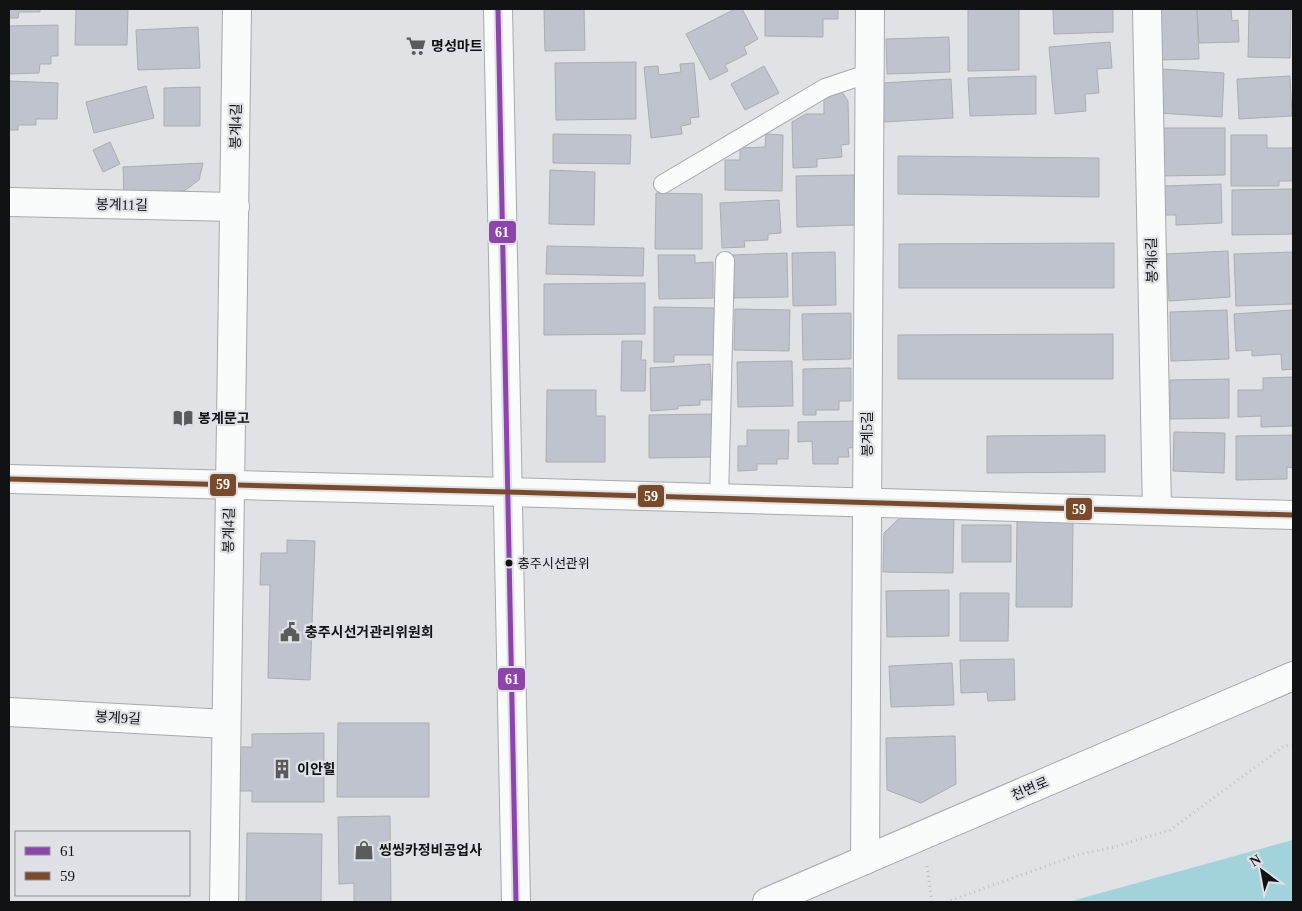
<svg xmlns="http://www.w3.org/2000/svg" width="1302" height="911" viewBox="0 0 1302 911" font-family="'Times New Roman','Noto Sans KR',serif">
	<rect width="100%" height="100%" fill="#e0e2e5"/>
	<polygon fill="#a2d3da" points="1293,840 1293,901 1291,902 1068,902"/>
	<g fill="#bfc3ce" stroke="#acadb0">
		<polygon points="9,9 40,9 40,12 19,12 18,18 9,18"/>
		<polygon points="76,9 128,9 127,45 75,45"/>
		<polygon points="544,9 584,9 585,50 545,51"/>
		<polygon points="735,9 742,9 758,39 744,47 747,54 725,65 728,71 710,80 686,34"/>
		<polygon points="765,9 838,9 838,19 823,19 823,37 765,36"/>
		<polygon points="968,9 1019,9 1019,70 968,71"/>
		<polygon points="1053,9 1113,9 1113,32 1054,34"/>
		<polygon points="1161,9 1197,9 1199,59 1159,60"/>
		<polygon points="1197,9 1231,9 1232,21 1238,20 1239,42 1199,43"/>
		<polygon points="1249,9 1291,9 1290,58 1248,57"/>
		<polygon points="58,25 58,56 51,56 51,64 40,64 39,73 9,74 9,26"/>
		<polygon points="198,27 200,68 138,70 136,30"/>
		<polygon points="949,37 950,72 887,74 886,39"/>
		<polygon points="1110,42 1112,68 1097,69 1099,93 1085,94 1086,111 1055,114 1049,47"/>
		<polygon points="636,62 636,119 556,120 555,63"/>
		<polygon points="694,63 699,117 690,118 691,124 681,126 682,134 651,138 644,67 658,66 659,75 681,72 680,64"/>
		<polygon points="764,66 779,93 745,110 731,84"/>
		<polygon points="1161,69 1224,73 1222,117 1158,113"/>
		<polygon points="1036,76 1036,114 970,116 968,78"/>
		<polygon points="1290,76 1292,116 1239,119 1237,79"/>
		<polygon points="951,79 953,118 884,122 882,83"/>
		<polygon points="9,81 58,83 57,119 36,119 36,125 18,125 18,130 9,130"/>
		<polygon points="146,86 154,118 94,133 86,102"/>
		<polygon points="200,87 200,126 164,126 164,88"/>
		<polygon points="840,89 848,101 849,144 841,145 842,157 817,159 817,167 793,168 792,122 806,114 824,114 824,100"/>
		<polygon points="1160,128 1225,128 1225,175 1160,176"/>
		<polygon points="553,134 631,135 630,164 553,163"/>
		<polygon points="766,134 783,135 782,191 725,190 725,160 740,160 740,148 765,147"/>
		<polygon points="1231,135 1267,135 1267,148 1293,148 1293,181 1279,181 1279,186 1231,186"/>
		<polygon points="110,142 120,164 103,172 93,150"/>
		<polygon points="898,156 1099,158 1099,197 898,194"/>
		<polygon points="203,163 199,180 184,191 124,194 123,167"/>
		<polygon points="550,170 595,172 594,225 549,224"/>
		<polygon points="854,175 855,225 797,227 796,176"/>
		<polygon points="1221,184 1222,223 1176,225 1176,215 1164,215 1164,186"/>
		<polygon points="1293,189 1293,234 1232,235 1232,190"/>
		<polygon points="656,193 702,194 702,249 655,249"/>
		<polygon points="779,200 781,233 768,234 768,240 744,241 745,247 722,248 720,203"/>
		<polygon points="1114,243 1114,288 899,288 899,244"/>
		<polygon points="547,246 644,248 643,276 546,274"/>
		<polygon points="1228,251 1230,297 1169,301 1166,254"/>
		<polygon points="835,252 836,305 793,306 792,253"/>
		<polygon points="1293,252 1293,304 1236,306 1234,254"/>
		<polygon points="787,253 788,297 734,298 733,255"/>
		<polygon points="658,255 695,255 695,263 713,262 713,298 659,299"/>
		<polygon points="645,283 645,334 544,335 544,284"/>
		<polygon points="654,307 715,308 715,355 674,355 674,362 654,362"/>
		<polygon points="735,309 790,310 789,351 734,350"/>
		<polygon points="1227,310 1229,359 1171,361 1170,312"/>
		<polygon points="1293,310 1293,369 1282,370 1281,354 1252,356 1252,350 1236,351 1234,314"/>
		<polygon points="851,313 851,359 803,360 802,314"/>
		<polygon points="1113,334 1113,379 898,379 898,335"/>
		<polygon points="622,341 642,341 641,360 646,360 645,391 621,391"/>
		<polygon points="792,361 793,406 738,407 737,362"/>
		<polygon points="710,364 712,400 700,400 700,405 678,406 678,409 651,411 650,368"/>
		<polygon points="851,368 851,401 839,401 839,410 816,410 816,415 803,415 803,369"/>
		<polygon points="1293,377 1293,426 1261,427 1261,416 1238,417 1238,390 1263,390 1263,378"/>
		<polygon points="1229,379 1229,418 1170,419 1170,380"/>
		<polygon points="547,390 596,390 596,416 605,416 605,462 546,462"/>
		<polygon points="713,414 713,457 649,458 649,415"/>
		<polygon points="859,421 859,447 848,448 849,457 838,457 838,464 813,464 812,441 798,442 798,422"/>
		<polygon points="747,430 789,430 788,459 777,459 777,464 757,464 757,470 738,471 738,446 747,446"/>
		<polygon points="1174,432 1225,433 1224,473 1173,471"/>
		<polygon points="1105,435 1105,472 987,473 987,436"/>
		<polygon points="1293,435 1293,468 1287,467 1287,479 1236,480 1236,436"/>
		<polygon points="909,509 954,510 953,573 883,572 884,533"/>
		<polygon points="1017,521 1073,522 1072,607 1016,607"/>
		<rect x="962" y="525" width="49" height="37"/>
		<polygon points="287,540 315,541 310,680 268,678 270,585 260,585 261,553 287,553"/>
		<polygon points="949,590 949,636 887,637 886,591"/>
		<polygon points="960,593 1009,593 1008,641 960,641"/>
		<polygon points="1014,659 1015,700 988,701 987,692 961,693 960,660"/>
		<polygon points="952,663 954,705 891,707 889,666"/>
		<polygon points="338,723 429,723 429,797 337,797"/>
		<polygon points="324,733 324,802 252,802 252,791 239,791 239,747 252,747 252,734"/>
		<polygon points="955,736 956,784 921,803 887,790 886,738"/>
		<polygon points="390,816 391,902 354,902 354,883 339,884 338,817"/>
		<polygon points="247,833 322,834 321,902 246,902"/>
	</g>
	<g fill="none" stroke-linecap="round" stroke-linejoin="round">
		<defs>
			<g id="lane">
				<polyline points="663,184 825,88 870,73"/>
				<polyline points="719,499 725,261"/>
			</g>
			<g id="street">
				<polyline points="1147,9 1157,511"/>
				<polyline points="9,202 235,207"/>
				<polyline points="9,479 508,492 1293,515"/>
				<polyline points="9,712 226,724"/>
				<polyline points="865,860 870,9"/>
				<polyline points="224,902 237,9"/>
				<polyline points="767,902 1293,676"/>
			</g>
			<polyline id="secondary" points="498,9 516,902"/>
		</defs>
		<use href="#lane" stroke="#a8a9ac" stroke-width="20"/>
		<use href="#street" stroke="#a8a9ac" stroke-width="30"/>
		<use href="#secondary" stroke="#a8a9ac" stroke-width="30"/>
		<g stroke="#bfc0c0" stroke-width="3" stroke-dasharray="1 4" stroke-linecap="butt">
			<polyline points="927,866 932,902"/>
			<polyline points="946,902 1077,855 1114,847 1170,830 1284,746 1293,745"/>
		</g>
		<use href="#lane" stroke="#fafbfb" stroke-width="18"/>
		<use href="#street" stroke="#fafbfb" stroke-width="28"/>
		<use href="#secondary" stroke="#fafbfb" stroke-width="28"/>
		<defs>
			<polyline id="bus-1" points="498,9 516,902"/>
			<polyline id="bus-2" points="9,479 508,492 1293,515"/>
		</defs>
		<use href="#bus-1" stroke="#dfe1e6" stroke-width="9"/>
		<use href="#bus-2" stroke="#dfe1e6" stroke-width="9"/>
		<use href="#bus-1" stroke="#8e44ad" stroke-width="5"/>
		<use href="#bus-2" stroke="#7a4b2a" stroke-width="5"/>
	</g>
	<defs>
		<symbol id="supermarket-bare" viewBox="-9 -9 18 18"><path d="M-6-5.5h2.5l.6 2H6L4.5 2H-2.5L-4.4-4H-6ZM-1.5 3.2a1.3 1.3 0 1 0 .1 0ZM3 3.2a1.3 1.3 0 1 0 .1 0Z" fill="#595b5d" stroke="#dfe1e6" stroke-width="2.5" paint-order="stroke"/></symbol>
		<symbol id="library-bare" viewBox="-9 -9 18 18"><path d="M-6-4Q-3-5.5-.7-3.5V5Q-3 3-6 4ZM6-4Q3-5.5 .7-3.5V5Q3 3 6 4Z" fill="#595b5d" stroke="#dfe1e6" stroke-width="2.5" paint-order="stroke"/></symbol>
		<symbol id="civic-bare" viewBox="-9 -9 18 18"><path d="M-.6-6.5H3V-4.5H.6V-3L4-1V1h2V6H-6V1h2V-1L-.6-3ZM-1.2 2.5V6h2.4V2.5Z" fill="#595b5d" stroke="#dfe1e6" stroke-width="2.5" paint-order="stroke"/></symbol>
		<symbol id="building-bare" viewBox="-9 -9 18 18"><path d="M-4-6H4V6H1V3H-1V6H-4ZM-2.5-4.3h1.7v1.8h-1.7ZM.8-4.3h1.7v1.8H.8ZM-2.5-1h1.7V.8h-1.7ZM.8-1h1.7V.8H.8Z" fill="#595b5d" stroke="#dfe1e6" stroke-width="2.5" paint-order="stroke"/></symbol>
		<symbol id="shop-bare" viewBox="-9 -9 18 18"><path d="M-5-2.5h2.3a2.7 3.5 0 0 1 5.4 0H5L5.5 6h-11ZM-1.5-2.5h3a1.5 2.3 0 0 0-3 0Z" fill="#595b5d" stroke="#dfe1e6" stroke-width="2.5" paint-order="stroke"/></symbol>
	</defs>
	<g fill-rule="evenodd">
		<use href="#supermarket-bare" x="402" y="32" width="28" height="28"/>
		<use href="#library-bare" x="169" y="404" width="28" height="28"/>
		<use href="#civic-bare" x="276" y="618" width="28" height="28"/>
		<use href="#building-bare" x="268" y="755" width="28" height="28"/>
		<use href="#shop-bare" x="350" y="836" width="28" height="28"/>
	</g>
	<circle fill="#111214" stroke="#dfe1e6" stroke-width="2" cx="509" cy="563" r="4.5"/>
	<g text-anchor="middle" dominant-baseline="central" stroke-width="4.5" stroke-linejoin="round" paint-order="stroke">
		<g font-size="13" fill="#111214" stroke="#dfe1e6" text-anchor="start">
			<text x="518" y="563">충주시선관위</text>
		</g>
		<g font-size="14" font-weight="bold" fill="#111214" stroke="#dfe1e6" text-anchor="start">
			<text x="431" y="46">명성마트</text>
			<text x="198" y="418">봉계문고</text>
			<text x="305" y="632">충주시선거관리위원회</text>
			<text x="297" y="769">이안힐</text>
			<text x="379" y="850">씽씽카정비공업사</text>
		</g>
		<g font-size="14" fill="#111214" stroke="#dfe1e6">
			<text transform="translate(236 126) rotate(-89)">봉계4길</text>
			<text transform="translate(122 205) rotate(1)">봉계11길</text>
			<text transform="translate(1152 260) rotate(-91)">봉계6길</text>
			<text transform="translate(867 434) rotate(-90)">봉계5길</text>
			<text transform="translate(229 530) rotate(-89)">봉계4길</text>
			<text transform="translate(118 718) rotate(3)">봉계9길</text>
			<text transform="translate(1030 789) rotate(-23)">천변로</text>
		</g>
	</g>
	<g stroke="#dfe1e6" stroke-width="2">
		<rect x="488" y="220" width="29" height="24" rx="5" fill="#8e44ad"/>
		<rect x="209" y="473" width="28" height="24" rx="5" fill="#7a4b2a"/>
		<rect x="637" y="484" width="28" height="24" rx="5" fill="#7a4b2a"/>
		<rect x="1065" y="497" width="28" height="24" rx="5" fill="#7a4b2a"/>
		<rect x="497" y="667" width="29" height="24" rx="5" fill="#8e44ad"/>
	</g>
	<g font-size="14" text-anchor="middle" font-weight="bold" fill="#fff">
		<text x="502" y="237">61</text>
		<text x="223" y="489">59</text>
		<text x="651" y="501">59</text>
		<text x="1079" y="514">59</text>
		<text x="512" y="684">61</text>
	</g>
	<rect width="1302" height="911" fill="none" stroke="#111214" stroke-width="20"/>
	<rect x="15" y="831" width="175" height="65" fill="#dfe1e6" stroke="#8d8e92"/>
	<rect x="25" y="847" width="25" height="8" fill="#8e44ad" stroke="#8d8e92"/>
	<text x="60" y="856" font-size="15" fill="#111214">61</text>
	<rect x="25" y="872" width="25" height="8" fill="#7a4b2a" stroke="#8d8e92"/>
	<text x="60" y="881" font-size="15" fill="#111214">59</text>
	<g transform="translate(1262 871) rotate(328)" stroke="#dfe1e6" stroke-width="4" paint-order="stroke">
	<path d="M0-4L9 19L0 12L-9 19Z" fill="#111214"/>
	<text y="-8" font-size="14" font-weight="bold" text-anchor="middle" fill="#111214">N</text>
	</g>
</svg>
